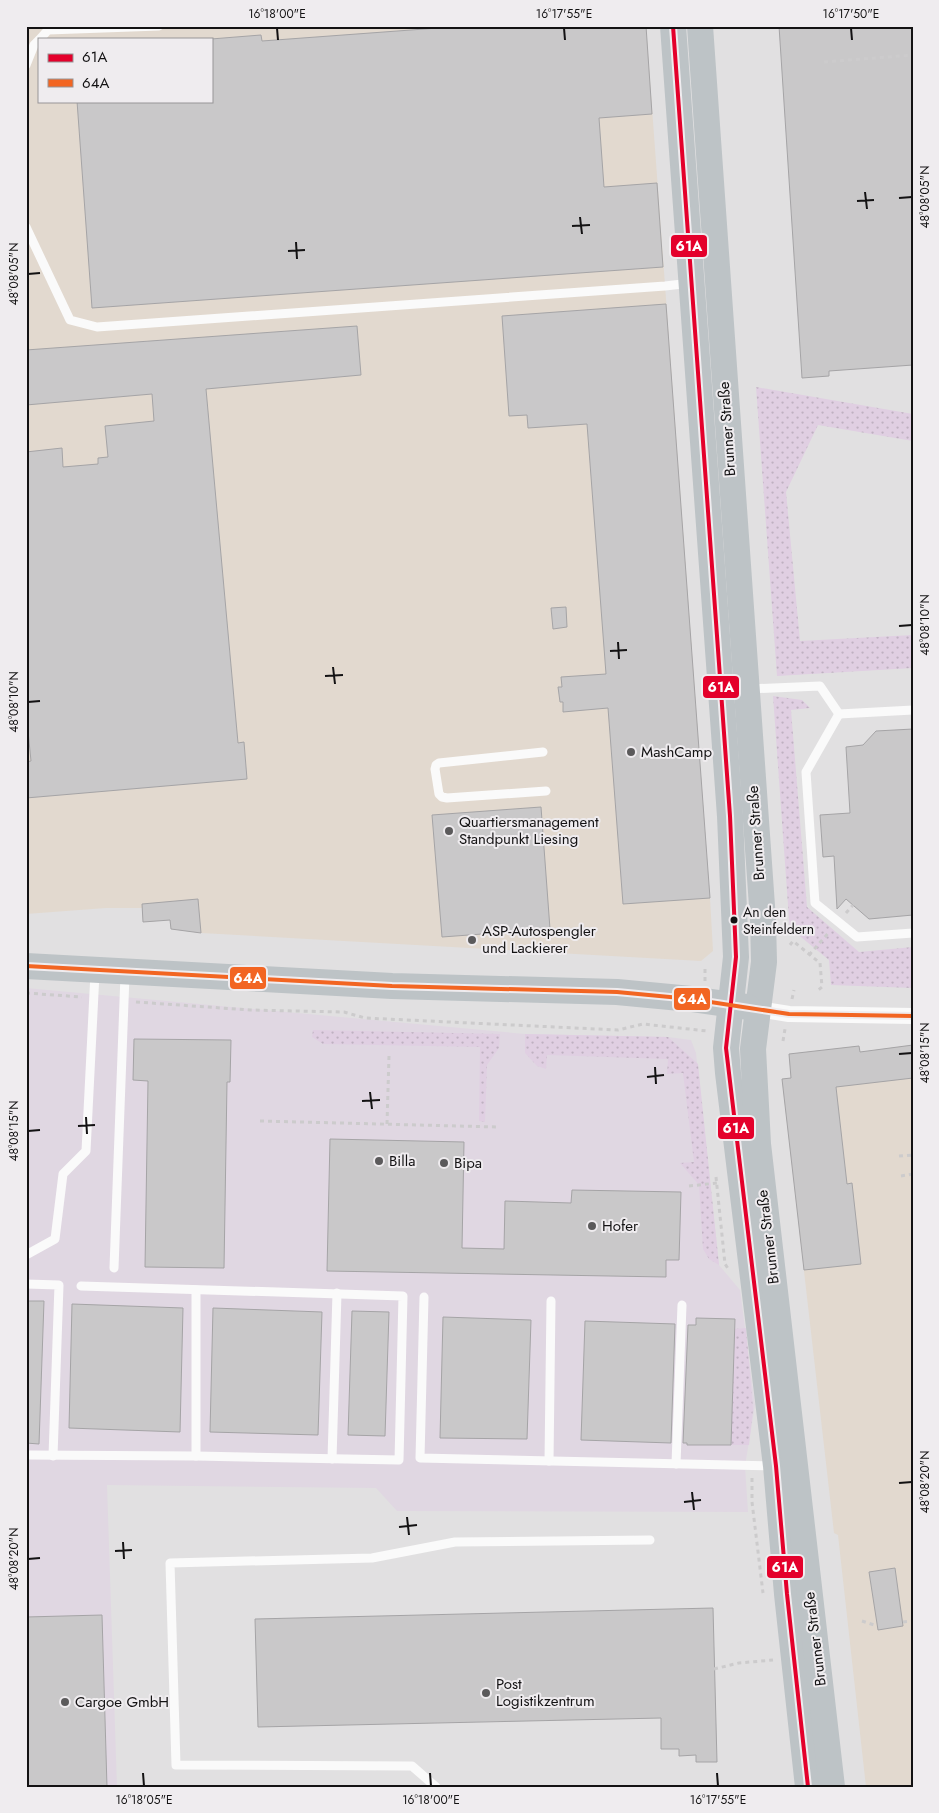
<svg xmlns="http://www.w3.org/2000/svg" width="939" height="1813" viewBox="0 0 939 1813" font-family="Jost,sans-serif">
	<defs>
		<pattern id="grass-dots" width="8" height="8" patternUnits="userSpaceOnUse" patternTransform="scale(1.25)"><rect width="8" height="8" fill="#e0cfe2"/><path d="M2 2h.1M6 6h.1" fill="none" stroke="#bfb1c1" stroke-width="1.8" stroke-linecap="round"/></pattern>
	</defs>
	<rect width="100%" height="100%" fill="#e1e0e1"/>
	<polygon fill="#e0d7e2" points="26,988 525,1034 668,1037 691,1040 696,1053 719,1265 740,1290 755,1405 745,1466 748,1512 397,1511 376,1488 107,1485 117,1787 26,1787"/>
	<g fill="#e2d9cf" fill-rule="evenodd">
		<path d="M26 26H646L710 898 713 951 701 961 201 933 171 929 170 920 143 922 142 908H106L26 914ZM39 39H211V101H39Z"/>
		<polygon points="913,1045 913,1787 866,1787 838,1535 834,1533 782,1079 791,1078 789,1054 859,1046 860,1052"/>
	</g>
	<g fill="url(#grass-dots)">
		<polygon points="756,387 913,414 913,441 818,425 786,492 800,641 913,635 913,668 777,676"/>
		<polygon points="773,696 802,700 810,708 791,710 807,907 859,952 913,947 913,988 831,985 829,960 796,933 790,933"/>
		<polygon points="313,1030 500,1034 499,1048 487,1065 485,1122 479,1121 480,1047 323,1044 312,1037"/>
		<polygon points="525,1034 668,1037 698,1064 719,1265 709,1259 703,1249 699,1185 680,1163 694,1162 683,1073 667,1074 668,1059 547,1055 546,1069 537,1066 525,1053"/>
		<polygon points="746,1328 753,1409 749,1445 731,1445 734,1329"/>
	</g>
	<g fill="#c9c8c9" stroke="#a5a4a6">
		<polygon points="465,26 646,26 652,114 599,118 604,187 657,183 663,267 92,308 77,101 211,101 211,39 261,35 262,41"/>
		<polygon points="779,26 913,26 913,365 829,371 829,376 802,378"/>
		<polygon points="666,304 710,898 623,904 608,708 563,712 563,702 560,702 558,687 562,687 561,677 606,674 587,424 528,428 527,415 509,416 502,316"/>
		<polygon points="357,326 361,375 206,389 238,743 244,742 247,779 26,798 26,762 31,761 26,711 26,452 62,448 63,467 98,464 98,458 108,457 105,426 154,421 152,394 26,405 26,350"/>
		<polygon points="566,607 567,627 553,629 551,608"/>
		<polygon points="913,729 913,915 869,919 846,899 837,909 834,856 823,857 820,815 850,813 846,747 863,745 876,731"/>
		<polygon points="541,807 550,929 442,937 432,815"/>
		<polygon points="198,899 201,933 171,929 170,920 143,922 142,904"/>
		<polygon points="134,1039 231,1040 230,1082 227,1082 224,1268 145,1267 148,1081 133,1080"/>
		<polygon points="913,1045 913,1078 836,1087 847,1184 852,1183 861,1264 804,1270 782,1079 791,1078 789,1054 859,1046 860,1052"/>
		<polygon points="330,1139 464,1142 462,1248 504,1249 505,1201 571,1203 572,1190 681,1192 679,1260 666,1260 666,1277 327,1271"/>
		<polygon points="26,1301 44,1301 39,1444 26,1443"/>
		<polygon points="72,1304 183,1308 180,1432 69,1428"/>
		<polygon points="213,1308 322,1312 318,1435 210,1432"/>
		<polygon points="352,1311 389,1312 385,1436 348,1435"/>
		<polygon points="443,1317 531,1320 527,1439 440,1438"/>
		<polygon points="696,1318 735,1319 731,1445 687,1445 687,1443 683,1443 688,1325 696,1325"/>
		<polygon points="585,1321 675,1324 671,1443 581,1440"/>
		<polygon points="895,1568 903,1626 878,1630 869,1572"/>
		<polygon points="713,1608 717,1762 696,1762 696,1755 679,1756 679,1749 661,1749 661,1718 258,1727 255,1619"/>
		<polygon points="102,1615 107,1787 26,1787 26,1617"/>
	</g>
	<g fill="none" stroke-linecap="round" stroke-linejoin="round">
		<g stroke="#cccbcc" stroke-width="3" stroke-dasharray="4 4" stroke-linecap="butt">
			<polyline points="824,62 913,55"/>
			<polyline points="846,913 853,905"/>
			<polyline points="790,945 793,941 820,963 822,987 817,991"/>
			<polyline points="809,955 830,931"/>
			<polyline points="705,981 705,966"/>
			<polyline points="26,993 82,997"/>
			<polyline points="792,999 794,990"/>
			<polyline points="136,1002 250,1010 344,1012 365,1018 618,1030 643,1024 707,1031"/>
			<polyline points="783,1041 785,1029"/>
			<polyline points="260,1121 498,1127"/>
			<polyline points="387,1124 389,1056"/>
			<polyline points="899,1156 913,1155"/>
			<polyline points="901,1176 913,1174"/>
			<polyline points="716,1177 725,1264 729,1270"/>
			<polyline points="689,1186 717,1183"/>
			<polyline points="752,1478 752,1502 763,1593"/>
			<polyline points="862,1621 877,1626"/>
			<polyline points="903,1622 913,1621"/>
			<polyline points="714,1669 739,1663 773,1660"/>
		</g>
		<g stroke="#fafafa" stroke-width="9">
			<polyline points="40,39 48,30 159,26"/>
			<polyline points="26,65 34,45 39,40"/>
			<polyline points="26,227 70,320 97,327 665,286 691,283"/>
			<polyline points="749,689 820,686 839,714 913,710"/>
			<polyline points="839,714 806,772 815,903 857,937 913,933"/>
			<polyline points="543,752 439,763 436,765 435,769 439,794 442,797 447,798 546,791"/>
			<polyline points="26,1255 55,1239 63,1174 86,1151 95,973"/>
			<polyline points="114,1268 125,975"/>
			<polyline points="26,1284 59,1285 53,1456"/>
			<polyline points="424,1297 420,1458 775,1466"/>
			<polyline points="26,1455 196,1456 399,1460 403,1296 81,1286"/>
			<polyline points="196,1456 196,1290"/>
			<polyline points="332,1459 337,1293"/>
			<polyline points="549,1461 551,1301"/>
			<polyline points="676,1464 682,1305"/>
			<polyline points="436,1787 412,1766 176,1765 170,1563 372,1558 455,1542 650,1540"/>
		</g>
		<polyline stroke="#fafafa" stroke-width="16" points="758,1009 789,1014 913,1016"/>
		<g stroke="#bdc3c6" stroke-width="26">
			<polyline points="673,26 730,816 736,957 726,1048 728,1073 776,1466 787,1594 808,1787"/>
			<polyline points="700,26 763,920 764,962 753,1049 758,1144 832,1787"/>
			<polyline points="26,966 392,986 617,992 691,999 748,1007"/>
		</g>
		<defs>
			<polyline id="bus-1" points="673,26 730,816 736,957 726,1048 776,1466 787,1594 808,1787"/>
			<polyline id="bus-2" points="26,966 392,986 617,992 691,999 789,1014 913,1016"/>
		</defs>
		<use href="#bus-1" stroke="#efecef" stroke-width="8"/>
		<use href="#bus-2" stroke="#efecef" stroke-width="8"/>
		<use href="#bus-1" stroke="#e4002b" stroke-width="4"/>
		<use href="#bus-2" stroke="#f26522" stroke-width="4"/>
	</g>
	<path fill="none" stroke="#131213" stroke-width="2" d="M277 28 278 40M564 28 565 40M851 28 852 40M865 192 867 209M899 198 912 197M857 201 874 200M580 217 582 234M572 226 590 225M296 242 297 259M288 251 305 250M28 274 40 273M899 626 912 625M618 642 619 659M610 651 627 650M333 667 335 684M325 676 343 675M28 702 40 701M899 1054 912 1053M655 1067 656 1084M647 1077 664 1075M370 1092 372 1109M362 1101 380 1100M86 1117 87 1134M78 1126 95 1125M28 1131 40 1130M899 1483 912 1482M692 1492 694 1510M684 1502 701 1500M407 1517 409 1535M399 1527 417 1525M123 1542 124 1559M115 1551 132 1550M28 1559 40 1558M143 1773 144 1786M430 1773 431 1786M717 1773 718 1786"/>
	<g fill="#5b5a5b" stroke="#efecef" stroke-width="2">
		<circle cx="631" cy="752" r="5"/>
		<circle cx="449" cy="831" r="5"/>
		<circle cx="472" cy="940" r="5"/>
		<circle cx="379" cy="1161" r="5"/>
		<circle cx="444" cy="1163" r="5"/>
		<circle cx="592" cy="1226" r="5"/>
		<circle cx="486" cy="1693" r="5"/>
		<circle cx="65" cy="1702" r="5"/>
	</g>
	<circle fill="#131213" stroke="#efecef" stroke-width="2" cx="734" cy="920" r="4.5"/>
	<g text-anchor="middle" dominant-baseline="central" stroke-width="4" stroke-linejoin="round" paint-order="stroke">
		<g font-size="14" fill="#131213" stroke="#efecef" text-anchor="start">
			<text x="743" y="912">An den<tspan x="743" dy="17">Steinfeldern</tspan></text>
		</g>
		<g font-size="15" fill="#131213" stroke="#efecef">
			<text transform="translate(727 429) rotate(-94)">Brunner Straße</text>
			<text transform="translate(756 833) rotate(-94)">Brunner Straße</text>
			<text transform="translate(768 1237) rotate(-97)">Brunner Straße</text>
			<text transform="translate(815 1639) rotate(-97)">Brunner Straße</text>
		</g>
		<g font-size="15" fill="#131213" stroke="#efecef" text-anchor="start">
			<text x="641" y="752">MashCamp</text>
			<text x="459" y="822">Quartiersmanagement<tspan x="459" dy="17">Standpunkt Liesing</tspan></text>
			<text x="482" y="931">ASP-Autospengler<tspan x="482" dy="17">und Lackierer</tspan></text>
			<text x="389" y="1161">Billa</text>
			<text x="454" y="1163">Bipa</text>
			<text x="602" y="1226">Hofer</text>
			<text x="496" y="1684">Post<tspan x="496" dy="17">Logistikzentrum</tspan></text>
			<text x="75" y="1702">Cargoe GmbH</text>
		</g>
	</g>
	<g stroke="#efecef" stroke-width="2">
		<rect x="670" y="234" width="38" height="24" rx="5" fill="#e4002b"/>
		<rect x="702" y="675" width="38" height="24" rx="5" fill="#e4002b"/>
		<rect x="229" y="966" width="38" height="24" rx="5" fill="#f26522"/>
		<rect x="673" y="987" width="38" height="24" rx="5" fill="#f26522"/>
		<rect x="717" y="1116" width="38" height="24" rx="5" fill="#e4002b"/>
		<rect x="766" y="1555" width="38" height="24" rx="5" fill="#e4002b"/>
	</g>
	<g font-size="14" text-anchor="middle" font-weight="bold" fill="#fff">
		<text x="689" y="251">61A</text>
		<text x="721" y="692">61A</text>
		<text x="248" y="983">64A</text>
		<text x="692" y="1004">64A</text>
		<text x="736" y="1133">61A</text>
		<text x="785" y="1572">61A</text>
	</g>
	<rect width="939" height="1813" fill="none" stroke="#efecef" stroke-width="55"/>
	<rect x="38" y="38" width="175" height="65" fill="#efecef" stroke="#979597"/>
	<rect x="48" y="54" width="25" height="8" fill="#e4002b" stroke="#979597"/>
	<text x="82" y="62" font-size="15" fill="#131213">61A</text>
	<rect x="48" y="79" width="25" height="8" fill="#f26522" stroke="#979597"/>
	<text x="82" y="88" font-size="15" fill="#131213">64A</text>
	<rect x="28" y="28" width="884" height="1758" fill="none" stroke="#131213" stroke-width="2"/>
	<g font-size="12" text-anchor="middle" fill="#131213">
		<text x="277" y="18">16°18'00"E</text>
		<text x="564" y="18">16°17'55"E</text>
		<text x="851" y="18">16°17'50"E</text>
		<text transform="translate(925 197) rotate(-90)" y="4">48°08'05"N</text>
		<text transform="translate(14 274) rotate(-90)" y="4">48°08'05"N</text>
		<text transform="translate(925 625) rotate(-90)" y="4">48°08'10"N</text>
		<text transform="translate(14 702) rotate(-90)" y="4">48°08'10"N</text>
		<text transform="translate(925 1053) rotate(-90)" y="4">48°08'15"N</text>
		<text transform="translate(14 1131) rotate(-90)" y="4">48°08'15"N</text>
		<text transform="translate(925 1482) rotate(-90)" y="4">48°08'20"N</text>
		<text transform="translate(14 1559) rotate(-90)" y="4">48°08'20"N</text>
		<text x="144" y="1804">16°18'05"E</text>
		<text x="431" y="1804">16°18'00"E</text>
		<text x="718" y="1804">16°17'55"E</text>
	</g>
</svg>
